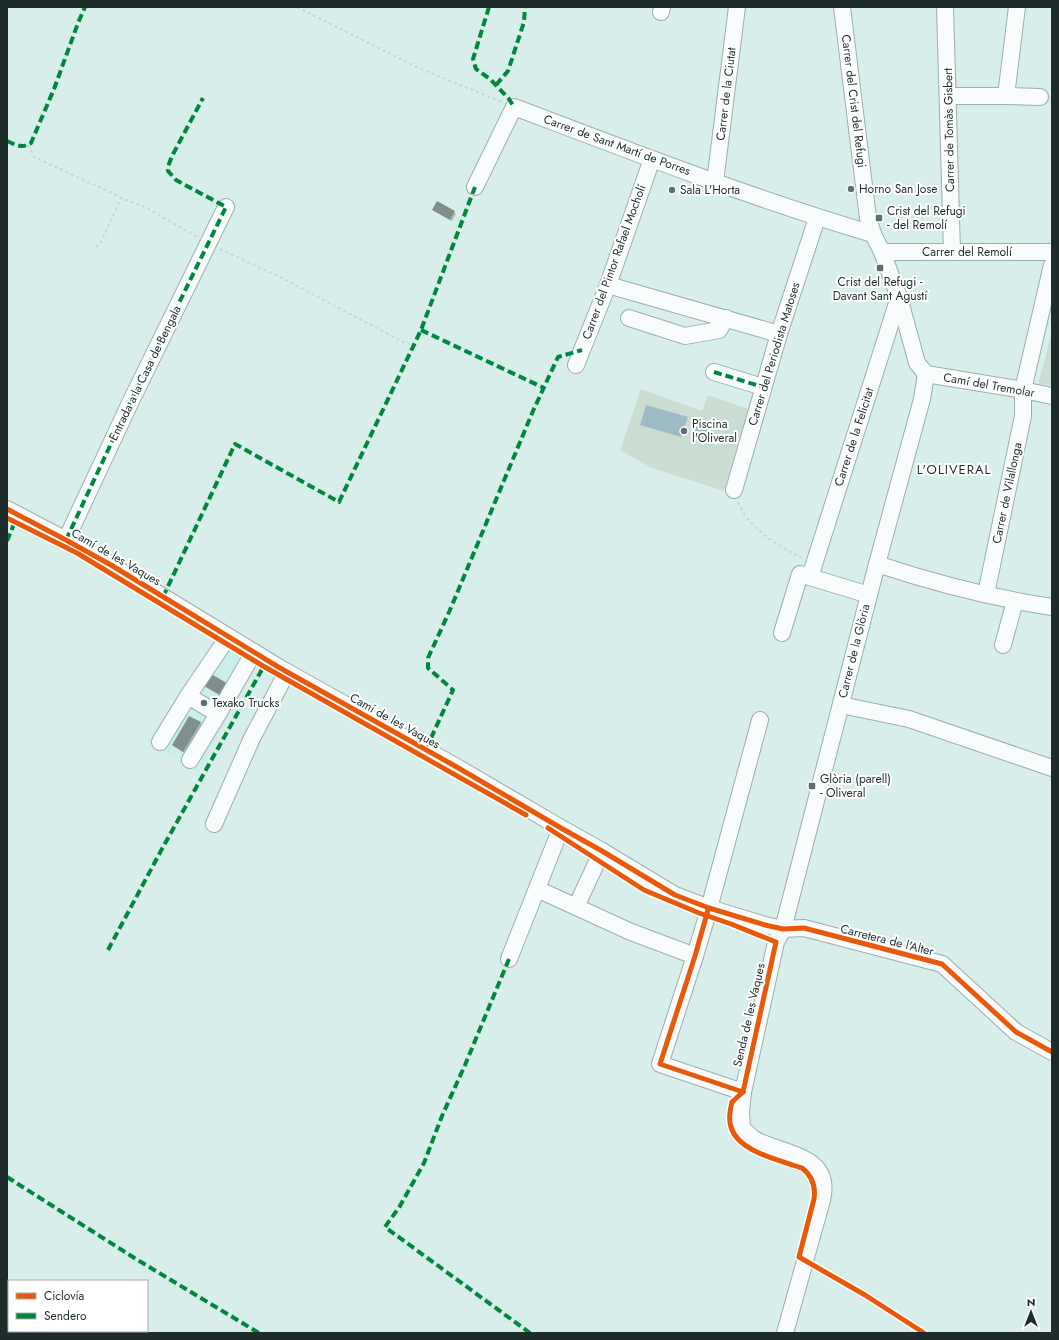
<svg xmlns="http://www.w3.org/2000/svg" width="1059" height="1340" viewBox="0 0 1059 1340" font-family="Jost,sans-serif">
	<rect width="100%" height="100%" fill="#d8eeeb"/>
	<polygon fill="#caefea" points="215,641 255,665 199,773 147,742"/>
	<g fill="#caddd3">
		<polygon points="1052,333 1052,385 1038,384"/>
		<polygon points="641,389 702,411 708,395 748,409 724,491 652,468 620,450"/>
	</g>
	<g fill="#9cbbc4">
		<polygon points="646,405 688,417 681,437 640,425"/>
		<circle cx="701" cy="432" r="7"/>
	</g>
	<g fill="#0003">
		<polygon points="435,211 454,212 456,214 452,221"/>
		<polygon points="200,723 204,727 187,755 173,745"/>
	</g>
	<g fill="#808f8c">
		<polygon points="437,201 455,211 450,220 432,210"/>
		<polygon points="206,671 230,685 223,697 199,683"/>
		<polygon points="189,716 201,722 183,752 172,745"/>
	</g>
	<g fill="none" stroke-linecap="round" stroke-linejoin="round">
		<defs>
			<g id="minor">
				<polyline points="842,7 868,218 873,234 882,252 899,297 917,363 926,374"/>
				<polyline points="945,7 952,252"/>
				<polyline points="661,12 662,7"/>
				<polyline points="948,96 1006,96 1040,97"/>
				<polyline points="1006,96 1017,7"/>
				<polyline points="715,182 737,7"/>
				<path d="M475 187 514 107C633 152 751 198 873 234"/>
				<polyline points="882,252 1052,252"/>
				<polyline points="608,285 779,334"/>
				<polyline points="629,318 685,336 719,330 726,318"/>
				<polyline points="576,365 608,285 652,159"/>
				<polyline points="714,372 763,387"/>
				<polyline points="926,374 1023,390 1052,396"/>
				<polyline points="734,490 779,334 817,218"/>
				<polyline points="7,509 66,540 111,565 280,668 455,766 561,828 602,851 675,895 709,908 765,925 783,929 804,928 942,964 1016,1032 1052,1052"/>
				<polyline points="66,540 130,403 226,207"/>
				<path d="M877 564C934 583 992 598 1052 607"/>
				<polyline points="810,577 899,297"/>
				<polyline points="986,594 1023,416 1023,390 1052,265"/>
				<polyline points="782,633 800,574 869,595"/>
				<polyline points="228,637 188,696 218,714 254,652"/>
				<polyline points="1003,645 1015,601"/>
				<polyline points="841,705 909,719 1052,768"/>
				<polyline points="160,742 188,696"/>
				<polyline points="190,760 218,714"/>
				<polyline points="214,824 252,738 287,672"/>
				<polyline points="537,889 631,932 695,956"/>
				<polyline points="576,907 602,851"/>
				<polyline points="509,959 561,828"/>
				<polyline points="743,1092 660,1064 695,956 707,916 760,720"/>
				<path d="M785 1333 822 1200C833 1154 783 1155 754 1139 750 1136 746 1132 742 1128L741 1112 743 1092 776 942 783 929 877 564 922 399 926 374"/>
			</g>
		</defs>
		<use href="#minor" stroke="#9dadab" stroke-width="18"/>
		<g stroke="#ced4d3" stroke-width="2" stroke-dasharray="3 3" stroke-linecap="butt">
			<polyline points="297,7 421,69 502,102"/>
			<polyline points="28,145 34,157 116,195 121,198 145,207 197,237"/>
			<polyline points="96,247 100,244 121,198"/>
			<polyline points="220,249 282,278 405,343 414,345"/>
			<path d="M738 502C750 530 777 545 802 558"/>
		</g>
		<use href="#minor" stroke="#f9fcfc" stroke-width="16"/>
		<g stroke="#00873e" stroke-width="4" stroke-dasharray="8 4" stroke-linecap="butt">
			<polyline points="489,7 473,59 476,69 491,80 509,99 514,107"/>
			<polyline points="496,85 508,71 524,22 525,7"/>
			<path d="M7 141C16 145 22 149 31 143L54 89 78 23 85 7"/>
			<polyline points="421,330 544,388"/>
			<polyline points="714,372 763,387"/>
			<polyline points="66,540 130,403 226,207 176,180 168,171 169,164 172,156 203,98"/>
			<polyline points="7,541 16,519"/>
			<polyline points="163,597 235,444 339,502 421,330 475,187"/>
			<polyline points="426,749 453,690 428,668 428,658 450,610 533,411 558,357 582,350"/>
			<polyline points="108,950 163,847 265,664"/>
			<polyline points="509,959 465,1065 442,1116 424,1163 400,1206 385,1227 530,1333"/>
			<polyline points="7,1177 136,1259 259,1333"/>
		</g>
		<defs>
			<g id="cycleway">
				<polyline points="7,509 66,540 111,565 280,668 455,766 561,828 602,851 675,895 709,908 765,925 783,929 804,928 942,964 1016,1032 1052,1052"/>
				<polyline points="7,518 77,553 263,666 526,815"/>
				<polyline points="548,828 644,890 699,913 731,924 776,942 743,1092"/>
				<polyline points="708,910 695,956 660,1064 743,1092"/>
				<path d="M743 1092 732 1102C730 1110 728 1119 731 1127 738 1152 780 1160 802 1168 812 1176 816 1186 814 1199L799 1257 865 1295 924 1333"/>
			</g>
		</defs>
		<use href="#cycleway" stroke="#fff" stroke-width="8"/>
		<use href="#cycleway" stroke="#e8590c" stroke-width="5"/>
	</g>
	<g fill="#5e706e" stroke="#fff" stroke-width="1.5">
		<circle cx="851" cy="189" r="4"/>
		<circle cx="672" cy="190" r="4"/>
		<rect x="875" y="214" width="8" height="8" rx="2"/>
		<rect x="876" y="264" width="8" height="8" rx="2"/>
		<circle cx="684" cy="431" r="4"/>
		<circle cx="204" cy="703" r="4"/>
		<rect x="808" y="782" width="8" height="8" rx="2"/>
	</g>
	<g text-anchor="middle" dominant-baseline="central" stroke-width="4" stroke-linejoin="round" paint-order="stroke">
		<g font-size="12" fill="#1d2c2b" stroke="#fff">
			<text transform="translate(726 94) rotate(-83)">Carrer de la Ciutat</text>
			<text transform="translate(854 101) rotate(83)">Carrer del Crist del Refugi</text>
			<text transform="translate(949 130) rotate(-91)">Carrer de Tomàs Gisbert</text>
			<text transform="translate(617 145) rotate(20)">Carrer de Sant Martí de Porres</text>
			<text x="967" y="252">Carrer del Remolí</text>
			<text transform="translate(614 262) rotate(-70)">Carrer del Pintor Rafael Mocholí</text>
			<text transform="translate(774 354) rotate(-73)">Carrer del Periodista Matoses</text>
			<text transform="translate(145 373) rotate(-64)">Entrada a la Casa de Bengala</text>
			<text transform="translate(989 385) rotate(10)">Camí del Tremolar</text>
			<text transform="translate(854 437) rotate(-72)">Carrer de la Felicitat</text>
			<text transform="translate(1007 493) rotate(-78)">Carrer de Vilallonga</text>
			<text transform="translate(116 557) rotate(30)">Camí de les Vaques</text>
			<text transform="translate(854 651) rotate(-76)">Carrer de la Glòria</text>
			<text transform="translate(395 721) rotate(29)">Camí de les Vaques</text>
			<text transform="translate(887 940) rotate(14)">Carretera de l'Alter</text>
			<text transform="translate(749 1015) rotate(-77)">Senda de les Vaques</text>
		</g>
		<g font-size="12" fill="#1d2c2b" stroke="#fff" text-anchor="start">
			<text x="859" y="189">Horno San Jose</text>
			<text x="680" y="190">Sala L'Horta</text>
			<text x="887" y="211">Crist del Refugi<tspan x="887" dy="14">- del Remolí</tspan></text>
			<text x="880" y="282" text-anchor="middle">Crist del Refugi -<tspan x="880" dy="14">Davant Sant Agustí</tspan></text>
			<text x="692" y="424">Piscina<tspan x="692" dy="14">l'Oliveral</tspan></text>
			<text x="212" y="703">Texako Trucks</text>
			<text x="820" y="779">Glòria (parell)<tspan x="820" dy="14">- Oliveral</tspan></text>
		</g>
		<g font-size="13" letter-spacing="1" fill="#1d2c2b" stroke="#fff">
			<text x="954" y="469">L'OLIVERAL</text>
		</g>
	</g>
	<rect width="1059" height="1340" fill="none" stroke="#1d2c2b" stroke-width="16"/>
	<rect x="8" y="1280" width="140" height="52" fill="#ffffff" stroke="#a5abaa"/>
	<rect x="16" y="1293" width="20" height="6" fill="#e8590c" stroke="#a5abaa"/>
	<text x="44" y="1300" font-size="12" fill="#1d2c2b">Ciclovía</text>
	<rect x="16" y="1313" width="20" height="6" fill="#00873e" stroke="#a5abaa"/>
	<text x="44" y="1320" font-size="12" fill="#1d2c2b">Sendero</text>
	<g transform="translate(1031 1312)" stroke="#ffffff" stroke-width="3" paint-order="stroke">
	<path d="M0-3L7 15L0 10L-7 15Z" fill="#1d2c2b"/>
	<text y="-6" font-size="11" font-weight="bold" text-anchor="middle" fill="#1d2c2b">N</text>
	</g>
</svg>
